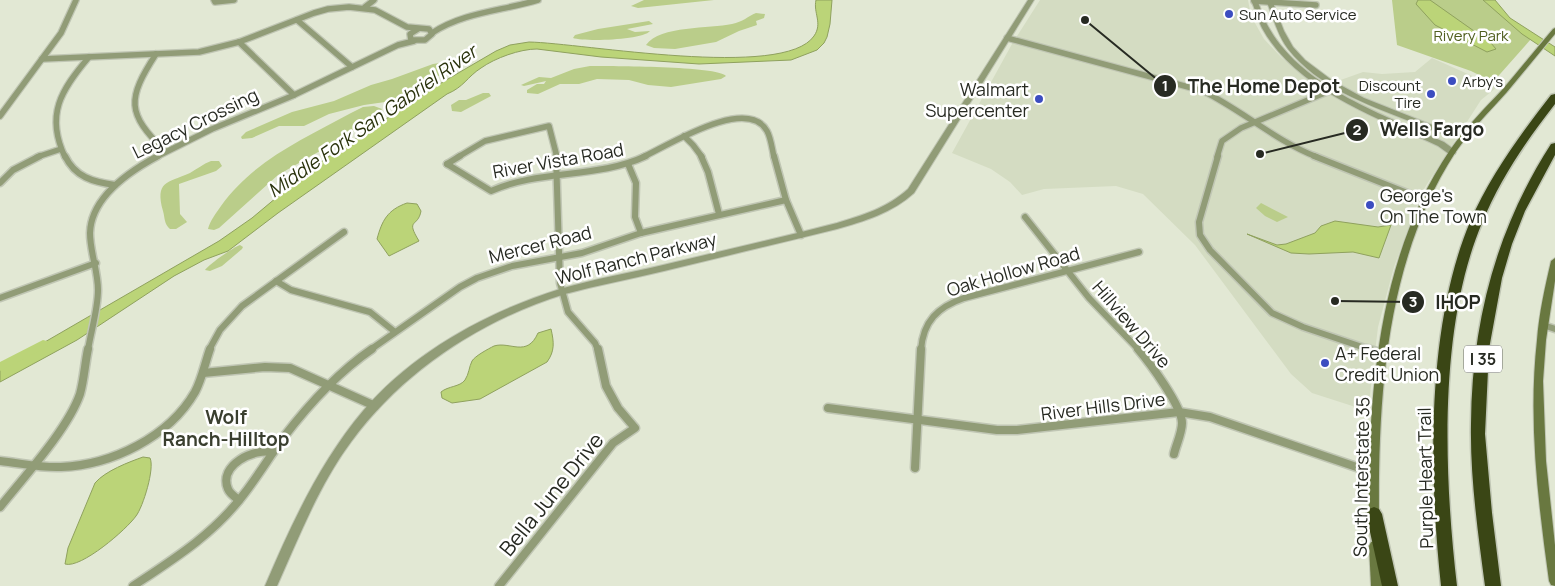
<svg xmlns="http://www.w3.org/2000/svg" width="1555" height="586" viewBox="0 0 1555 586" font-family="Manrope,sans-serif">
	<rect width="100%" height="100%" fill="#e2e8d4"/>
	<polygon fill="#d4dcc2" points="1040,0 1248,0 1251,16 1264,39 1282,58 1321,87 1363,72 1382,74 1415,72 1432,58 1497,87 1481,100 1422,192 1394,267 1378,327 1368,411 1312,393 1291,374 1195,245 1143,194 1116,186 1044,189 1022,195 1010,182 991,169 952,153 1012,44"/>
	<g fill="#bacd8a">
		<polygon points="644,0 714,0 638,8 631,6"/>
		<polygon points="1392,0 1483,0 1531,39 1493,82 1471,71 1397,45"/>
		<path d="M756 13 765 14 764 18 756 21 757 25 739 31 716 42 675 49 654 48 646 45C660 25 710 29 732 24 743 22 748 16 756 13Z"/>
		<path d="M649 21 653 24 627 29 635 32 650 31C643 40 585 42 573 38L575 35 598 29Z"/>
		<polygon points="446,62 453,65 453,68 392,101 364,105 329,114 304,126 279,126 252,138 242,139 241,137 246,132 292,112 334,101 371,85 392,79 433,64"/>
		<path d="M590 66C609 66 718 66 726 76L721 79 671 87 648 85 629 80 597 79 579 84H560L538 94 527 93V90L537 84H544L546 81 524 86 521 85 539 77 551 78 574 69Z"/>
		<polygon points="483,93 489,93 491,96 461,112 452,111 451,105 459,100 466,100"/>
		<path d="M374 106 382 109 374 120 278 175 219 228 214 230 208 229C210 221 216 213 221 206 253 161 303 139 351 113L363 107Z"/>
		<path d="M211 161H219L222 166 216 171 179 184 180 214 187 222 176 229H170C164 224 165 218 163 211 155 181 167 183 190 173 197 169 203 164 211 161Z"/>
		<polygon points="1261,203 1288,217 1277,222 1265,216 1256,208"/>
		<path d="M240 245 243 247 242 249 222 266 210 271 205 270C208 265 235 246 240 245Z"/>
	</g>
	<g fill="#bbd478" stroke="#8fa15e">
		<path d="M816 0H832L830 24 827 37 824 43 817 50 791 60 699 64 601 57 537 49C520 49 495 58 481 68 467 77 464 87 447 94L278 213 228 251 204 260 174 276 77 340 0 382V368L219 241 252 218 313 167 436 86 496 51 510 45 529 42C582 43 784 80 814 36 823 23 813 13 816 0Z"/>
		<polygon points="1418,0 1430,0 1491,43 1496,49 1487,52 1435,25 1416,4"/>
		<polygon points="1483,0 1495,0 1510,18 1555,47 1555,56 1522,34"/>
		<path d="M407 203 417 204 421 211C418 228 405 218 419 241L389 256 377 239C382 221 387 210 407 203Z"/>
		<polygon points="1335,221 1378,227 1391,225 1379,258 1353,252 1309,254 1291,253 1247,234 1277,245 1286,244 1315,233 1321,226"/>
		<path d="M551 329C554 342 555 351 547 362L480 399 452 403 442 398 441 392C448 386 460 387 465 380 469 374 469 367 472 361 475 356 488 349 494 346 510 341 527 358 538 333Z"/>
		<path d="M143 457 150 458C155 468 143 507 136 516 127 529 81 569 65 564L68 548 95 483C105 471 129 462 143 457Z"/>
	</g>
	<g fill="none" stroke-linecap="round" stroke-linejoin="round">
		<polygon fill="#bbd478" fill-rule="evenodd" points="43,340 47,341 48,344 47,347 0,371 0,362"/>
		<defs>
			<g id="minor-far2">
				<polyline points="214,0 215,2 234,0"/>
				<polyline points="1254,1 1316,5"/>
				<polyline points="365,7 374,0"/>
				<polyline points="297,20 352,67"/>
				<path d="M432 33C464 12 502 11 538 0"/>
				<path d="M1007 38 1203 91C1243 111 1276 141 1317 157"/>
				<polyline points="239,42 294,95"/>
				<path d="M156 54C127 99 126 113 165 151"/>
				<polyline points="42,59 199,52 239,42 314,13 328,9 349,7 375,10 407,27 429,29 432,34 425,40 411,40 410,34 418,29"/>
				<polyline points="0,116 61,33 76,0"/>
				<polyline points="684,136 693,145 702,157"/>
				<polyline points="37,157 61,149"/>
				<path d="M65 157C45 115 61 90 89 57"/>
				<polyline points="156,157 212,129 292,96 398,45 414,41"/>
				<polyline points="458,157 485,141 549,126 557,157"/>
				<path d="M643 157C667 146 747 95 767 131 771 138 772 149 774 157"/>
				<polyline points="1217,157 1222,141 1241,128 1339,87"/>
			</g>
			<g id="minor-far1">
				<path d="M65 156C75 177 93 182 115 185"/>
				<polyline points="556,156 560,283 568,312 595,343 598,350"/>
				<polyline points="701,156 708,172 719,214"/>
				<polyline points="774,156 786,200 801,235"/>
				<polyline points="1218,156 1199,222 1200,235 1210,250 1272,313 1303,327 1371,350"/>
				<polyline points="1314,156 1425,200"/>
				<polyline points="447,164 460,156"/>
				<path d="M447 164 491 191C540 169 597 179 646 156"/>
				<polyline points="628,164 636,183 635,217 641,233"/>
				<polyline points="0,183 13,170 40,156"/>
				<polyline points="1025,217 1089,298 1139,350"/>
				<polyline points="276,281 291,290 370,312 395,332"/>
				<polyline points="0,298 96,263"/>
				<polyline points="1543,325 1555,329"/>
				<path d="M88 350C91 331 98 309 98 290 98 271 90 252 90 233 91 197 130 171 158 156"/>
				<polyline points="209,350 220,330 242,306 344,232"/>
				<polyline points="370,350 460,287 477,278 512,266 582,253 641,233 786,200"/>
				<path d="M921 350C923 321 938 307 964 298L1139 252"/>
			</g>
			<g id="minor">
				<path d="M1138 349C1149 362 1182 406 1182 423 1182 433 1176 445 1174 454"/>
				<polyline points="1367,349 1383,354"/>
				<polyline points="203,373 265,367 290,368 375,406"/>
				<polyline points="828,408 997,430 1017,430 1179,412 1210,417 1374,473"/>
				<path d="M0 461C20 463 40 468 61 467 112 465 169 437 195 392 202 379 205 363 210 349"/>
				<polyline points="915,468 921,349"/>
				<path d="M239 500C235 497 230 494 228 489 218 465 254 448 273 452"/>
				<path d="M0 507C24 477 68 429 80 394 84 380 85 363 88 349"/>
				<path d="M133 586C174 559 214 534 244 494 258 476 270 456 283 438 309 404 337 373 372 349"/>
				<polyline points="499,586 613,443 635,428 618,408 606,386 598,349"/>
			</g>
			<g id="tertiary">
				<path d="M1028 0H1034L914 193C892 213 865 221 837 229 780 243 722 257 664 271 631 279 598 285 565 294 481 320 403 371 351 442 319 485 299 537 277 586H265C291 525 320 462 363 411 413 352 487 312 560 289 594 279 629 273 663 265 721 251 779 238 837 223 863 215 887 208 908 189Z"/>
				<path d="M1251 0H1257C1261 9 1264 20 1269 28 1303 88 1385 115 1444 142L1455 150 1456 152 1455 154H1449L1438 146C1378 118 1296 90 1262 28 1258 20 1255 9 1251 0Z"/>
				<path d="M1266 0H1272L1284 31 1293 47 1305 60 1333 81 1364 98 1427 123 1445 129 1469 132V136C1449 139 1427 128 1409 121 1366 104 1318 87 1288 49 1277 35 1273 16 1266 0Z"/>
			</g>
			<g id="secondary">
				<path d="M1555 28V34C1539 53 1523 73 1507 92 1489 112 1470 131 1455 153 1386 260 1378 394 1379 518L1378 522 1374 523 1370 522 1369 518C1368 393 1378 256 1450 150 1465 128 1484 109 1502 90 1519 70 1536 49 1553 29Z"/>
				<path d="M1555 258V281L1546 340 1543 381 1546 461 1555 545V586L1551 585 1549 581C1538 501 1528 421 1537 340 1539 313 1545 287 1551 261Z"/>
				<polygon points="1375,541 1379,542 1381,546 1383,586 1371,586 1369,546 1371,542"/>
			</g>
			<g id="motorway">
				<path d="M1555 94V104C1526 141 1500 179 1482 223 1438 327 1444 475 1457 586H1441C1429 475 1426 327 1470 222 1490 176 1520 135 1551 95Z"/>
				<path d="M1555 143V155L1525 211 1512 244 1502 278 1489 349 1485 434 1492 513 1501 586H1485C1478 533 1470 477 1471 424 1472 321 1496 230 1551 144Z"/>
				<polygon points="1374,507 1379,509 1382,514 1398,586 1382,586 1366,514 1369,509"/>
			</g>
		</defs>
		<use href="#minor-far2" stroke="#c0c6b4" stroke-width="8"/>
		<use href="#minor-far1" stroke="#c0c6b4" stroke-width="9"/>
		<use href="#minor" stroke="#c0c6b4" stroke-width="11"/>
		<use href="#tertiary" stroke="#c0c6b4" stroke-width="2"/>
		<use href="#secondary" stroke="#c0c6b4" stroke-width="2"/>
		<use href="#motorway" stroke="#c0c6b4" stroke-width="3"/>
		<use href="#minor-far2" stroke="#919c77" stroke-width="5.5"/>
		<use href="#minor-far1" stroke="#919c77" stroke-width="6"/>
		<use href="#minor" stroke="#919c77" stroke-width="8"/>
		<use href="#tertiary" fill="#919c77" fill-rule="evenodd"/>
		<use href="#secondary" fill="#697840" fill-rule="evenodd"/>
		<use href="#motorway" fill="#3a4615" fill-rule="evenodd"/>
	</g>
	<g fill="#3c4dc0" stroke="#fff" stroke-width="2">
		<circle cx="1229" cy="14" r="5"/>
		<circle cx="1452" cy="81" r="5"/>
		<circle cx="1431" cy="94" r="5"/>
		<circle cx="1039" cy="99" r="5"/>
		<circle cx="1370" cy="205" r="5"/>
		<circle cx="1325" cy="363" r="5"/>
	</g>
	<g text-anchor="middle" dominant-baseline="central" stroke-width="5" stroke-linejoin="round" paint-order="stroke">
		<g font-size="15" fill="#272a22" stroke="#fff" text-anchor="start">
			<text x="1239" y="14">Sun Auto Service</text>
			<text x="1462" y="81">Arby's</text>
			<text x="1421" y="85" text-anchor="end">Discount<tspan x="1421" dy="17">Tire</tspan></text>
		</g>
		<g font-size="15" fill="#505f1f" stroke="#fff">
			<text x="1471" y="35">Rivery Park</text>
		</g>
		<rect fill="#fff" stroke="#686a64" stroke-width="1" x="1464" y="345.5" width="38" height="27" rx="4"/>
		<g font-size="16" font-weight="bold" fill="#272a22">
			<text x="1483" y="359">I 35</text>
		</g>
		<g font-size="18" fill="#272a22" stroke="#fff" text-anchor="start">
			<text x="1029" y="89" text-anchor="end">Walmart<tspan x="1029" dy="21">Supercenter</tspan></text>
			<text x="1380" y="195">George's<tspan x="1380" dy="21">On The Town</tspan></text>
			<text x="1335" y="353">A+ Federal<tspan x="1335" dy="21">Credit Union</tspan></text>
		</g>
		<g font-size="18" fill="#272a22" stroke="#fff">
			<text transform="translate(195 123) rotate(-26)">Legacy Crossing</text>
			<text transform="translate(558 160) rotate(-10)">River Vista Road</text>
			<text transform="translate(540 244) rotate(-14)">Mercer Road</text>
			<text transform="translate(636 258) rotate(-14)">Wolf Ranch Parkway</text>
			<text transform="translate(1013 271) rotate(-16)">Oak Hollow Road</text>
			<text transform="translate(1132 324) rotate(49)">Hillview Drive</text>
			<text transform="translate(1103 406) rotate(-7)">River Hills Drive</text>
			<text transform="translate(1361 477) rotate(-89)">South Interstate 35</text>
			<text transform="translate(1425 478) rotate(-91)">Purple Heart Trail</text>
		</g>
		<g font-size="19" font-style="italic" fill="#2b340d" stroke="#fff">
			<text transform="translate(372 121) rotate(-35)">Middle Fork San Gabriel River</text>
		</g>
		<g font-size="19" font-weight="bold" fill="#3a3f2f" stroke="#fff">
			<text x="226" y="417">Wolf<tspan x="226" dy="22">Ranch-Hilltop</tspan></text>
		</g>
		<g font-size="21" fill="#272a22" stroke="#fff">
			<text transform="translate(551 494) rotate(-51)">Bella June Drive</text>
		</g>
	</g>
	<path fill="none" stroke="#272a22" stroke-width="2" d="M1085 20L1165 86M1260 154L1357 130M1335 301L1413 302"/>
	<g fill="#272a22" stroke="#fff" stroke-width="2">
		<circle cx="1085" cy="20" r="5"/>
		<circle cx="1260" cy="154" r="5"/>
		<circle cx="1335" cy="301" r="5"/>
		<circle cx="1165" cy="86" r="12"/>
		<circle cx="1357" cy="130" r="12"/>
		<circle cx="1413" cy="302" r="12"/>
	</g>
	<g font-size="15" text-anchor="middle" font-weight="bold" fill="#fff">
		<text x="1165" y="91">1</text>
		<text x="1357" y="135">2</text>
		<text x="1413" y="307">3</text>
	</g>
	<g font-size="19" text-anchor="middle" font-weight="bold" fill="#272a22" stroke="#fff" stroke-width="5" stroke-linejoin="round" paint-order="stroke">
		<text x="1264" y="93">The Home Depot</text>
		<text x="1432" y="136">Wells Fargo</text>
		<text x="1458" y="309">IHOP</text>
	</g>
</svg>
